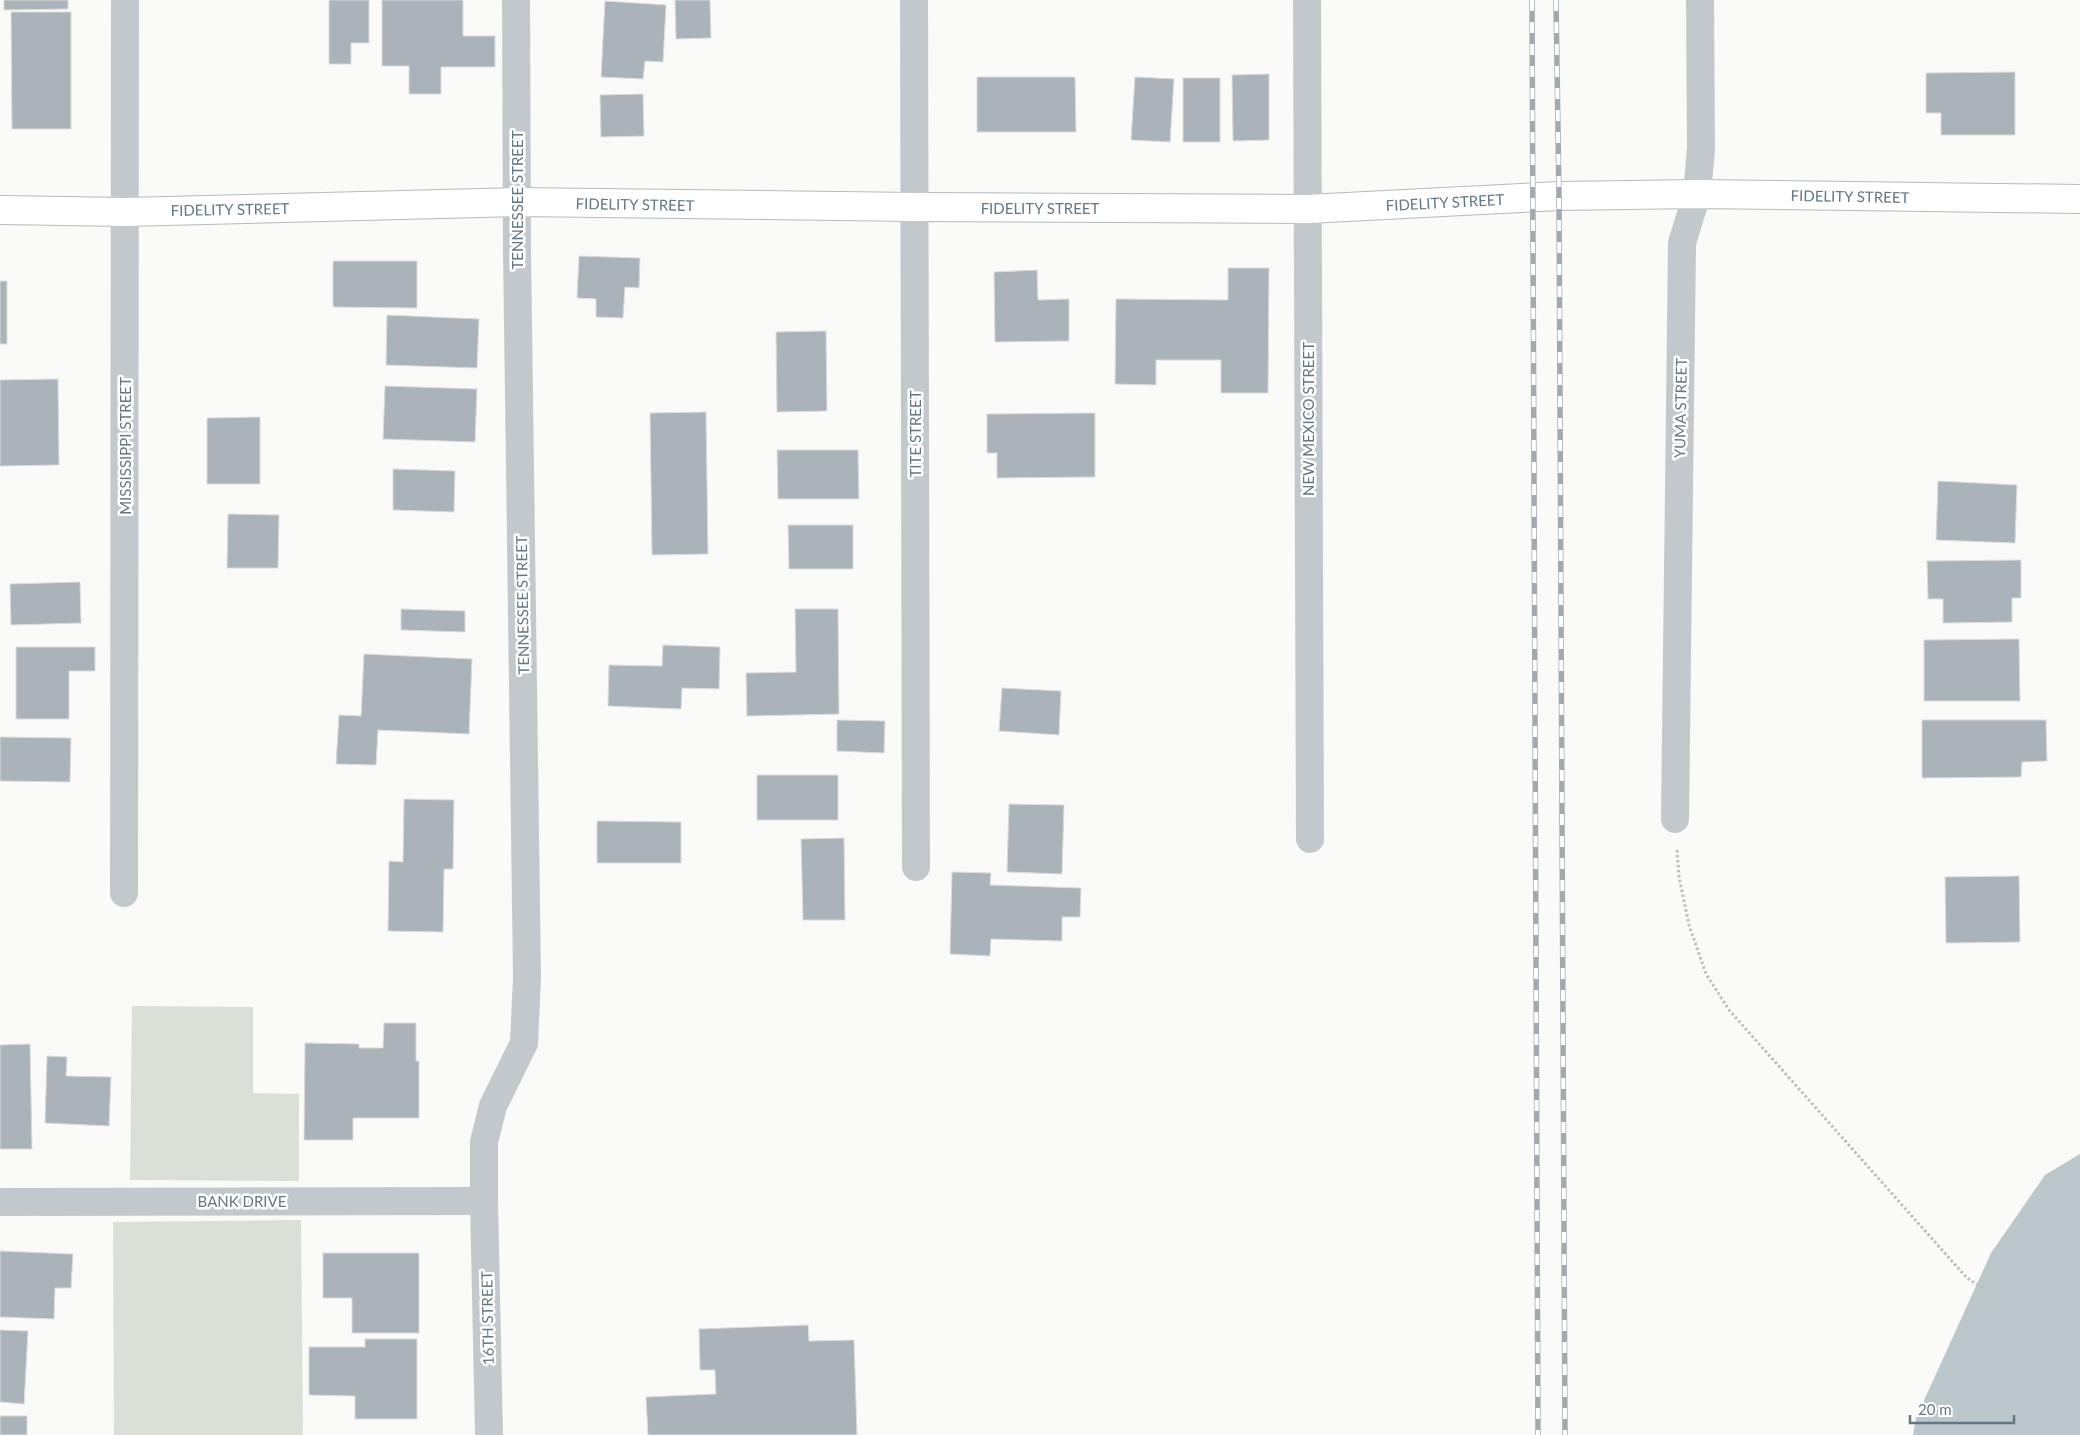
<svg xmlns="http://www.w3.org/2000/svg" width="2080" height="1435" viewBox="0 0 2080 1435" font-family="Lato,sans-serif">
	<rect width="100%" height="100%" fill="#fafaf8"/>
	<g fill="#dadfd7">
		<polygon points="132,1006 253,1007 253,1093 299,1094 299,1181 130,1180"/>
		<polygon points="301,1220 303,1435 114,1435 113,1222"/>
	</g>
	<polygon fill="#bbc7cb" points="2080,1154 2080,1435 1913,1435 1916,1418 1991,1253 2045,1175"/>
	<g fill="#aab3b9" stroke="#dcdcda">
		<polygon points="4,0 68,0 68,9 4,10"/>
		<polygon points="329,0 369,0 369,43 351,43 351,64 329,64"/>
		<polygon points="382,0 463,0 463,36 495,36 495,67 441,67 441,94 409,94 409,66 382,66"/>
		<polygon points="675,0 710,0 711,38 676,39"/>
		<polygon points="605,1 666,5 663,62 645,61 643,79 601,77"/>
		<polygon points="11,12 71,12 71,129 12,129"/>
		<polygon points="2015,72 2015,135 1941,135 1941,113 1926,113 1926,73"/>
		<polygon points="1269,74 1269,140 1233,141 1232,75"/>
		<polygon points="977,77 1075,77 1076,132 977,132"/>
		<polygon points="1135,77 1174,79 1170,142 1131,140"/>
		<rect x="1183" y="78" width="37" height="64"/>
		<polygon points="643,94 644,136 601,137 600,95"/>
		<polygon points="579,256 640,258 639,288 625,287 623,318 596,317 596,299 577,298"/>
		<polygon points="333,261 417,261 417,308 333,307"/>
		<polygon points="1228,268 1269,268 1268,393 1221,393 1221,360 1156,360 1156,385 1115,384 1116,299 1228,300"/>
		<polygon points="1037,270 1038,300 1069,299 1069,341 995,342 994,272"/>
		<rect x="0" y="281" width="7" height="63"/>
		<polygon points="387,315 479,319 477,368 386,365"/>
		<polygon points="826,331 827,411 777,412 776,332"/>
		<polygon points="58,379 59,465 0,466 0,380"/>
		<polygon points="385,386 477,389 475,442 383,439"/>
		<polygon points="706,412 708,554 652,555 650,413"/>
		<polygon points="1095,413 1095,477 997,478 997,453 987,453 987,414"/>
		<polygon points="260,417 260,484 207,484 207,418"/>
		<polygon points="777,450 858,450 859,499 778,499"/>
		<polygon points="393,469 455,471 454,512 393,510"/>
		<polygon points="1938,481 2017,485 2015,543 1936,540"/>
		<polygon points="228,514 279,515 278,568 227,568"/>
		<polygon points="788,525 853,525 853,569 789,569"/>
		<polygon points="2021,560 2021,598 2012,598 2012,622 1943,623 1943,599 1928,599 1927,561"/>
		<polygon points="80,582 81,623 11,625 10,584"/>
		<polygon points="401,609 465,611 465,632 401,630"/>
		<polygon points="795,609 838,609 839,714 747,716 746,673 796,672"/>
		<polygon points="2019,639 2020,701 1924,701 1924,640"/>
		<polygon points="663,645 720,647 719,689 682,688 681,709 608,706 609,665 662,666"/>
		<polygon points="16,647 95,647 95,671 69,671 69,719 16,719"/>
		<polygon points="364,654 472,659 469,734 378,730 376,765 336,764 339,715 361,716"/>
		<polygon points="1002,688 1061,691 1059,735 999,731"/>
		<polygon points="837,720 885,721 884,753 837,751"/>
		<polygon points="1922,720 2046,720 2047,761 2022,762 2021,777 1922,778"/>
		<polygon points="0,737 71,738 70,782 0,781"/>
		<rect x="757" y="775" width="81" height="45"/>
		<polygon points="404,799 454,800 453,869 444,869 443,932 388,931 389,861 403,862"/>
		<polygon points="1009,804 1064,805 1062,874 1007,872"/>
		<polygon points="597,821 681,822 681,863 597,863"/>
		<polygon points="844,838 845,920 803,920 801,839"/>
		<polygon points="952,872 991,873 990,885 1081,888 1080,917 1062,917 1062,941 991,939 990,956 950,954"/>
		<polygon points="2019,876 2020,942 1946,943 1945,877"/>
		<polygon points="384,1023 416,1023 416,1061 419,1061 419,1118 353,1118 353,1140 304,1140 305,1043 359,1044 359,1048 383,1048"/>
		<polygon points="30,1044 32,1149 0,1149 0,1045"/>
		<polygon points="47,1056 67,1057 66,1076 111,1077 109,1126 45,1123"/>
		<polygon points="0,1251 73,1254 71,1288 55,1288 54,1319 0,1317"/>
		<polygon points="323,1253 419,1253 419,1333 352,1333 352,1298 323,1298"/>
		<polygon points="808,1325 809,1341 854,1340 857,1435 648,1435 646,1397 716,1394 715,1370 700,1370 699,1329"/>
		<polygon points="0,1330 28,1331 24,1404 0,1402"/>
		<polygon points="365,1339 417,1339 417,1419 355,1419 355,1396 309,1395 309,1347 365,1347"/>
		<rect x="0" y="1416" width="27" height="19"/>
	</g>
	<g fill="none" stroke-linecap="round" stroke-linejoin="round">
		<defs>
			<polyline id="major" points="0,210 126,212 517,202 915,207 1308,209 1559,196 1697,194 2080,199"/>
		</defs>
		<use href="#major" stroke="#b5babe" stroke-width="30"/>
		<polyline stroke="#bbbfc2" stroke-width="3" stroke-dasharray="2.5 2.5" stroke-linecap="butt" points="1677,850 1679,877 1689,925 1706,974 1729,1010 1966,1277 2005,1304"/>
		<g stroke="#c3c8cc" stroke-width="28">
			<polyline points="914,0 916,867"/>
			<polyline points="1307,0 1310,839"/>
			<polyline points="1675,819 1682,243 1697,194 1701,149 1700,0"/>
			<polyline points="124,893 125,0"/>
			<polyline points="0,1202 484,1201"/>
			<polyline points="489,1435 484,1201 484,1142 493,1106 524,1043 527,978 517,250 516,0"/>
		</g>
		<use href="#major" stroke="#fff" stroke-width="28"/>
		<defs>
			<g id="rail">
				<polyline points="1532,0 1538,1435"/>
				<polyline points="1556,0 1559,196 1565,1435"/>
			</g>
		</defs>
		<use href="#rail" stroke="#a2aab0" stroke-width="5.5"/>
		<use href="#rail" stroke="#fff" stroke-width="4" stroke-dasharray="11" stroke-linecap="butt"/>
	</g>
	<g text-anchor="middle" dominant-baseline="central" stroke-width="5" stroke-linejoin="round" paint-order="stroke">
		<g font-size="15" fill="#657683" stroke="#fff">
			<text transform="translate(1850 196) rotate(1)">FIDELITY STREET</text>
			<text transform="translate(517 200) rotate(-90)">TENNESSEE STREET</text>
			<text transform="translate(1445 202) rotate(-3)">FIDELITY STREET</text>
			<text transform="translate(635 204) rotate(1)">FIDELITY STREET</text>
			<text x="1040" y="208">FIDELITY STREET</text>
			<text transform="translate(230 209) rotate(-1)">FIDELITY STREET</text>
			<text transform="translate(1680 408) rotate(-89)">YUMA STREET</text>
			<text transform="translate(1308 419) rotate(-90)">NEW MEXICO STREET</text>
			<text transform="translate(915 434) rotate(-90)">TITE STREET</text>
			<text transform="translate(125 446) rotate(-90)">MISSISSIPPI STREET</text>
			<text transform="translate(522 605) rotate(-91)">TENNESSEE STREET</text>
			<text x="242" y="1201">BANK DRIVE</text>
			<text transform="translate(487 1318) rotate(-91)">16TH STREET</text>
		</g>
	</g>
	<path d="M1910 1415v8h104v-8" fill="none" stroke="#657683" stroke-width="2.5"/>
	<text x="1918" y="1415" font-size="15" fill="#657683" stroke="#ffffff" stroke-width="4" paint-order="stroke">20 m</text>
</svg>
